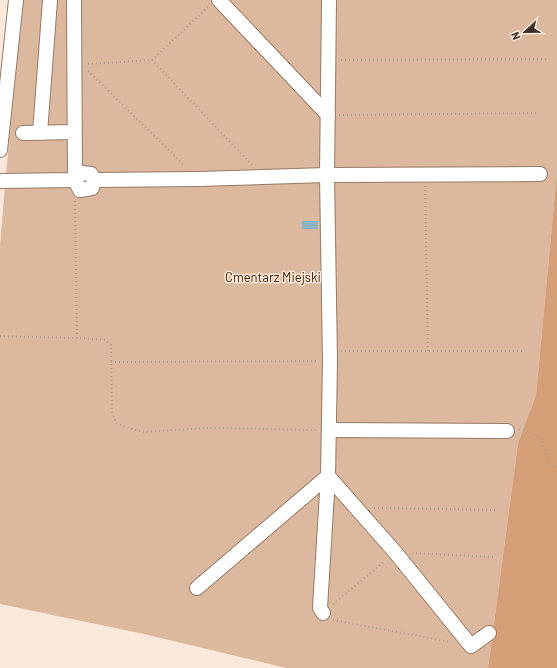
<svg xmlns="http://www.w3.org/2000/svg" width="557" height="668" viewBox="0 0 557 668" font-family="Barlow,sans-serif">
	<rect width="100%" height="100%" fill="#fce8da"/>
	<polygon fill="#dcb89e" points="21,0 557,0 557,172 536,395 518,443 488,668 286,668 144,634 0,604 0,245"/>
	<polygon fill="#d49f76" points="557,172 557,668 488,668 518,443 536,395"/>
	<rect fill="#8eb4c4" x="302" y="221" width="16" height="8"/>
	<g fill="none" stroke-linecap="round" stroke-linejoin="round">
		<defs>
			<g id="minor">
				<polyline points="74,0 75,180 80,190 92,188 94,180"/>
				<polyline points="219,0 328,115"/>
				<polyline points="23,133 74,132"/>
				<polyline points="40,133 50,0"/>
				<polyline points="0,150 16,0"/>
				<polyline points="0,181 75,180 81,173 91,174 94,180 199,179 327,175 540,174"/>
				<polyline points="329,430 507,431"/>
				<polyline points="197,588 328,476 395,552 471,646 489,633"/>
				<polyline points="323,613 320,608 328,476 330,361 327,175 329,0"/>
			</g>
		</defs>
		<use href="#minor" stroke="#977b66" stroke-width="16"/>
		<g stroke="#b09f93" stroke-width="2" stroke-dasharray="1 3" stroke-linecap="butt">
			<polyline points="152,60 209,6"/>
			<polyline points="341,60 547,59"/>
			<polyline points="88,64 152,60 252,165"/>
			<polyline points="88,71 185,166"/>
			<polyline points="339,115 539,113"/>
			<polyline points="425,186 428,351"/>
			<polyline points="75,201 77,338"/>
			<polyline points="0,336 77,338 105,340 111,345 112,412 116,423 126,427 143,432 209,428 316,430"/>
			<polyline points="341,351 522,351"/>
			<polyline points="111,362 318,361"/>
			<polyline points="519,430 525,429 541,439 550,463 557,469"/>
			<polyline points="374,508 497,510"/>
			<polyline points="412,553 493,557"/>
			<polyline points="333,604 385,561"/>
			<polyline points="333,620 451,642"/>
		</g>
		<use href="#minor" stroke="#fff" stroke-width="14"/>
	</g>
	<g text-anchor="middle" dominant-baseline="central" stroke-width="3" stroke-linejoin="round" paint-order="stroke">
		<g font-size="13" fill="#482605" stroke="#fce8da">
			<text x="273" y="277">Cmentarz Miejski</text>
		</g>
	</g>
	<g transform="translate(525 32) rotate(248)" stroke="#fce8da" stroke-width="3" paint-order="stroke">
	<path d="M0-3L7 15L0 10L-7 15Z" fill="#3c3027"/>
	<text y="-6" font-size="11" font-weight="bold" text-anchor="middle" fill="#3c3027">N</text>
	</g>
</svg>
